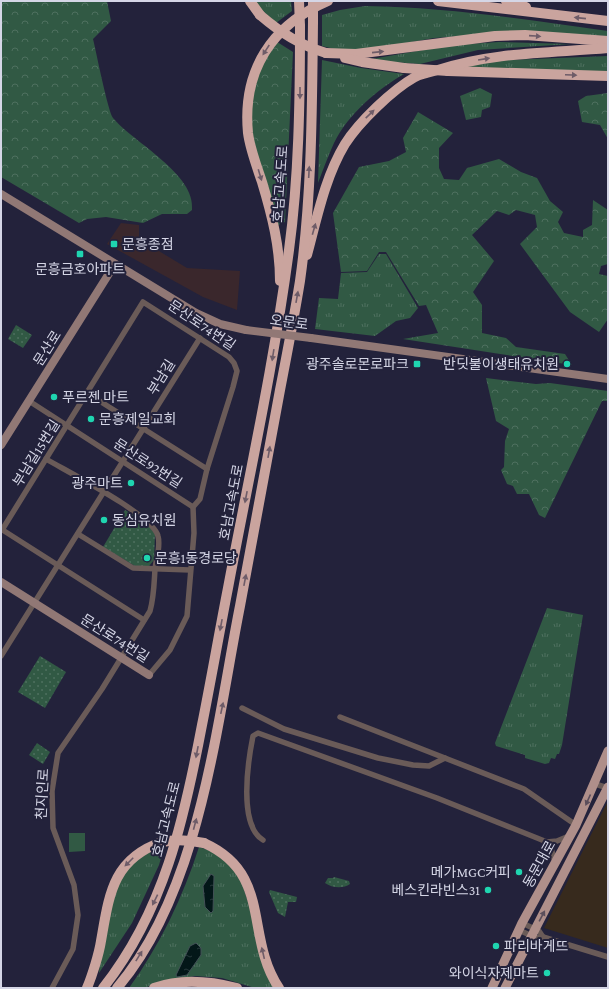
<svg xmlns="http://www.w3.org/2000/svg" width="609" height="989" viewBox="0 0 609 989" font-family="'Crimson Pro','Noto Sans KR',serif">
	<defs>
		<pattern id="grass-tufts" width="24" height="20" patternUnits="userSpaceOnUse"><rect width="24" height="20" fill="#315944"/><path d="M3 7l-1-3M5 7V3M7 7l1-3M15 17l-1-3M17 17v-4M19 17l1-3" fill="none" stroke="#4e705f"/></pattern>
		<pattern id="forest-crowns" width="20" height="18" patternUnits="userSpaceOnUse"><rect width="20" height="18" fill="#315944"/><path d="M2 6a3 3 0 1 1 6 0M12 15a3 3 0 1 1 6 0" fill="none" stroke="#4e705f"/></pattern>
		<pattern id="park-dots" width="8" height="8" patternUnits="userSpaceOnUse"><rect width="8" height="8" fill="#315944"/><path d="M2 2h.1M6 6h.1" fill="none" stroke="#4e705f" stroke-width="1.8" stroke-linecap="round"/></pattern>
		<pattern id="water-ripples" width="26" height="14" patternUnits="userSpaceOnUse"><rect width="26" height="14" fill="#031718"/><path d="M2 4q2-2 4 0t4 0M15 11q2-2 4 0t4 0" fill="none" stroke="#27383a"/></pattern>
	</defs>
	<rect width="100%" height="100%" fill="#23223b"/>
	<polygon fill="#372a1d" points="608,801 608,948 544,928"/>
	<polygon fill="#3a272c" points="121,223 139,225 139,239 187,268 240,271 237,310 203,297 107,244"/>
	<g fill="url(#grass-tufts)">
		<polygon points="255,1 291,1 292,11 276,23 259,7"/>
		<path d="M365 6C446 7 528 20 608 31V36L509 33 434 38 362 51 346 52 322 46V15L340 10Z"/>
		<polygon points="499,42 571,44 478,50 420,64 366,60 451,45"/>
		<polygon points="608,56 608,73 457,68 484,61"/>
		<path d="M322 60 361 68 404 74C377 90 349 113 334 143 328 156 323 170 318 183Z"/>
		<polygon points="480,88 492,94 490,107 482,110 481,117 466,120 460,96"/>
		<polygon points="379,254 386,254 418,308 410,318 396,321 375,336 315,329 319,298 338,299 341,273 367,272"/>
		<polygon points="547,608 583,615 562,745 559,754 557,754 555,759 551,758 549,763 545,764 525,758 525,755 496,746 495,743"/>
		<polygon points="166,841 159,865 132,923 99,973 104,917 121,871"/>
		<path d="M199 847 217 853 238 871 276 988H255L222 978 195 976 158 982 145 988H129C160 945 183 897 199 847Z"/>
	</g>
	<g fill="url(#forest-crowns)">
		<path d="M1 1H107L111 21 93 39C96 51 108 112 113 118 134 143 196 174 192 210L187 214H162L143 223 106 217 87 219 79 223 1 177Z"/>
		<path d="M274 40 293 52 285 222 278 225C265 183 242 136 251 91 254 77 268 54 274 40Z"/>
		<polygon points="608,93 608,139 600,125 582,122 578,101 586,96"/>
		<polygon points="418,112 453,133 439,148 439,168 444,179 459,180 467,168 499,159 521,172 537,178 550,201 563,212 558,222 564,233 583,237 583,230 592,225 593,200 608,210 608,264 601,266 599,274 608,276 608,319 599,332 570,312 520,244 537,227 535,215 516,210 509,215 497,211 472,235 494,261 473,292 482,305 482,333 506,338 516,347 565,354 572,365 403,339 438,333 426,305 419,306 386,252 379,252 367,271 341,272 333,213 359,167 389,161 406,152 403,138"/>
		<polygon points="486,378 536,384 550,383 608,391 608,401 602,401 545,518 539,515 529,494 517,494 513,486 507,484 501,470 504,467 505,441 509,429 496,421"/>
	</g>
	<g fill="url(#park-dots)">
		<polygon points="16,325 32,335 23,348 8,339"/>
		<polygon points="125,510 146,523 155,534 154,560 149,566 135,566 103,547"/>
		<polygon points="40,656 66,672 45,708 18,692"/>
		<polygon points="37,743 50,752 43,764 29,755"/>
		<path d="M334 877 349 881 350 884C343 889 332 888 325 883L328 878H333Z"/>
		<polygon points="270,890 297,897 296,902 288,902 285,917 278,913 269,892"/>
	</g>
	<polygon fill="#315944" points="69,833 85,833 85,851 69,852"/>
	<g fill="url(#water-ripples)" stroke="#425056">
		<polygon points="211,874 214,876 213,911 211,913 205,907 203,886"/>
		<polygon points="196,943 201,948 201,955 187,975 177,977 176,975 190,946"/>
	</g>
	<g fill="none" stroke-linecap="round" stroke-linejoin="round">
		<g stroke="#6a5b58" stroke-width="5.5">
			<polyline points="87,393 207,469"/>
			<polyline points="29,401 193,507"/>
			<path d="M46 459C68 472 153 515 158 536 161 547 156 559 155 569 154 584 154 597 150 611L102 689 58 753 52 791 53 828 74 885 78 915 73 949 52 988"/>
			<polyline points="1,529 144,620"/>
			<polyline points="2,530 143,302 229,357 234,363 237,371 233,387 207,469 200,499 193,507 194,533 187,616 170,650 149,675"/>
			<polyline points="78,534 133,568 190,570"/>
			<polyline points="1,656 200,338"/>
			<polyline points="242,708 284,729 378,758 413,765 429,766 445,758"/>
			<polyline points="340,717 524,789 576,825"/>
			<polyline points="595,784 608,788"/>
			<path d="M263 840C238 825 248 761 253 736L258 733 437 798 547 842"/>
			<polyline points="555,862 551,848 547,842 557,841 569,836"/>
			<polyline points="522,923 539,931 543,937"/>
			<polyline points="519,930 536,938 543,937 608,957"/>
		</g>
		<g stroke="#917875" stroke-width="8">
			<polyline points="1,194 196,313 220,324 246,330"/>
			<polyline points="311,338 608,379"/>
			<polyline points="1,445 115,264"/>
			<polyline points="1,582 149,675"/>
		</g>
		<g stroke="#af8f8a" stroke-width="9">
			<polyline points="492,988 522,923 576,825 608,751"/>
			<polyline points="505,988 608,787"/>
		</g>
		<g stroke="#caa49e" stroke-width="10">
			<polyline points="250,1 260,15"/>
			<polyline points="438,1 608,21"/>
			<polyline points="506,1 526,7"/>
			<polyline points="326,53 356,54 495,36 525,35 608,41"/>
			<polyline points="345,58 362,62 404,68"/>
			<polyline points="448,71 608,76"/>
			<path d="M307 255C317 218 325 177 345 144 359 122 392 90 415 77 421 74 430 72 438 70 492 52 551 53 608 48"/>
			<path d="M280 281C280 247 272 215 262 182 257 167 250 149 248 133 242 70 272 25 328 1"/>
			<path d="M204 843C273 874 244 936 279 988"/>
			<path d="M87 988C92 976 99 954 101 941 109 896 112 859 162 842"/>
			<path d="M103 988C164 911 184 820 202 725 211 680 219 634 228 588 249 476 274 364 289 250 299 176 300 101 300 26"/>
			<path d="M117 988C200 891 216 727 240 606 254 534 267 462 280 390 287 354 294 318 300 281 312 196 312 108 313 22"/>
			<path d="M154 988C181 978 210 981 237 988"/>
		</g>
		<polyline stroke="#917875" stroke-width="8" points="246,330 311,338"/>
		<g stroke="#caa49e" stroke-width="10">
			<polyline points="299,1 300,26"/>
			<polyline points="313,1 313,22"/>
			<path d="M260 15C281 33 300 45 326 53"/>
			<polyline points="404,68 448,71"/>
			<path d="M162 842C177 839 189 840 204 843"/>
		</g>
	</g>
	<defs><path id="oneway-solid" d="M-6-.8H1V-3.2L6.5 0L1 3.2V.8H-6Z"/></defs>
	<g fill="#6e5c68">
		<use href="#oneway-solid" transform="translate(580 18) rotate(-174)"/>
		<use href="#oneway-solid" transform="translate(535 36) rotate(4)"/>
		<use href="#oneway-solid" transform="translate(266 50) rotate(123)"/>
		<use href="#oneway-solid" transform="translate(378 52) rotate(-6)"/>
		<use href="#oneway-solid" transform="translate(484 59) rotate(-9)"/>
		<use href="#oneway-solid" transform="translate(571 75) rotate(2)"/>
		<use href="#oneway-solid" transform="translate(300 93) rotate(90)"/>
		<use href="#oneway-solid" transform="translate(370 114) rotate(-44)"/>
		<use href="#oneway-solid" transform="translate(309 172) rotate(-87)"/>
		<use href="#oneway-solid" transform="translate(260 175) rotate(73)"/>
		<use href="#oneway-solid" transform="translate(314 229) rotate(-74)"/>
		<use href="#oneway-solid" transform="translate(297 297) rotate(-80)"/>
		<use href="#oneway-solid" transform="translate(273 355) rotate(99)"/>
		<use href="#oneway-solid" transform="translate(269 452) rotate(-80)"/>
		<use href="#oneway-solid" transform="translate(246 497) rotate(101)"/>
		<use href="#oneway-solid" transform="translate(245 580) rotate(-79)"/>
		<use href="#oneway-solid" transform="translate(221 625) rotate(101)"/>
		<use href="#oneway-solid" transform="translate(222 708) rotate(-78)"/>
		<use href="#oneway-solid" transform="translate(197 752) rotate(101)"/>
		<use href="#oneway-solid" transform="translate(195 824) rotate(-75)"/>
		<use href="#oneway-solid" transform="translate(129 862) rotate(135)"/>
		<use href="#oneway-solid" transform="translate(155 900) rotate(116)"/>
		<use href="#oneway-solid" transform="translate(263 953) rotate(-103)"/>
		<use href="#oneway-solid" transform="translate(139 956) rotate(-58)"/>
	</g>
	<g fill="#5b4e5b">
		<use href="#oneway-solid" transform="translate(588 800) rotate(114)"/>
		<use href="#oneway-solid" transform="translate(542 916) rotate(-62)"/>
	</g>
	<g fill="#1fd5b0" stroke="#23223b" stroke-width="1.5">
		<rect x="110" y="240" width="8" height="8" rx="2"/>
		<rect x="76" y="250" width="8" height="8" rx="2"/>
		<rect x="413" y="360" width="8" height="8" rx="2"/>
		<circle cx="567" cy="364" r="4"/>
		<circle cx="54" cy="397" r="4"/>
		<circle cx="91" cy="419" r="4"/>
		<circle cx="131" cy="483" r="4"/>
		<circle cx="104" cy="520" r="4"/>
		<circle cx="147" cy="558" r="4"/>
		<circle cx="519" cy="872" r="4"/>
		<circle cx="488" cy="890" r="4"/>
		<circle cx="496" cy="946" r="4"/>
		<circle cx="547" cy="973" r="4"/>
	</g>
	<g text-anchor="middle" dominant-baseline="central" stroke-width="4" stroke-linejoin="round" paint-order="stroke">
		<g font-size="14" fill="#d5d6e6" stroke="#23223b">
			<text transform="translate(280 184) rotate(-86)">호남고속도로</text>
			<text transform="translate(289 322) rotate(8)">오문로</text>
			<text transform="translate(202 325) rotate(34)">문산로74번길</text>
			<text transform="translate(47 348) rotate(-58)">문산로</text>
			<text transform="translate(161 377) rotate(-58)">부남길</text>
			<text transform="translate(36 453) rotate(-58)">부남길15번길</text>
			<text transform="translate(148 463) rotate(33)">문산로92번길</text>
			<text transform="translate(231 502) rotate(-79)">호남고속도로</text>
			<text transform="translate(115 638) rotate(32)">문산로74번길</text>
			<text transform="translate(42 794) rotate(-87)">천지인로</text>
			<text transform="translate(166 819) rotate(-76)">호남고속도로</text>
			<text transform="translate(539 864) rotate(-61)">동문대로</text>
		</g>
		<g font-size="14" fill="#d5d6e6" stroke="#23223b" text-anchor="start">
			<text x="122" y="244">문흥종점</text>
			<text x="80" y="269" text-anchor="middle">문흥금호아파트</text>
			<text x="409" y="364" text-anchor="end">광주솔로몬로파크</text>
			<text x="559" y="364" text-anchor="end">반딧불이생태유치원</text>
			<text x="62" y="397">푸르젠 마트</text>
			<text x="99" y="419">문흥제일교회</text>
			<text x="123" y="483" text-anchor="end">광주마트</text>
			<text x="112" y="520">동심유치원</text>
			<text x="155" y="558">문흥1동경로당</text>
			<text x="511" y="872" text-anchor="end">메가MGC커피</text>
			<text x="480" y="890" text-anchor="end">베스킨라빈스31</text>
			<text x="504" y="946">파리바게뜨</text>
			<text x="539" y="973" text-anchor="end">와이식자제마트</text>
		</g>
	</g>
	<rect width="609" height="989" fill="none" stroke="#d5d6e6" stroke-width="4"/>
</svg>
